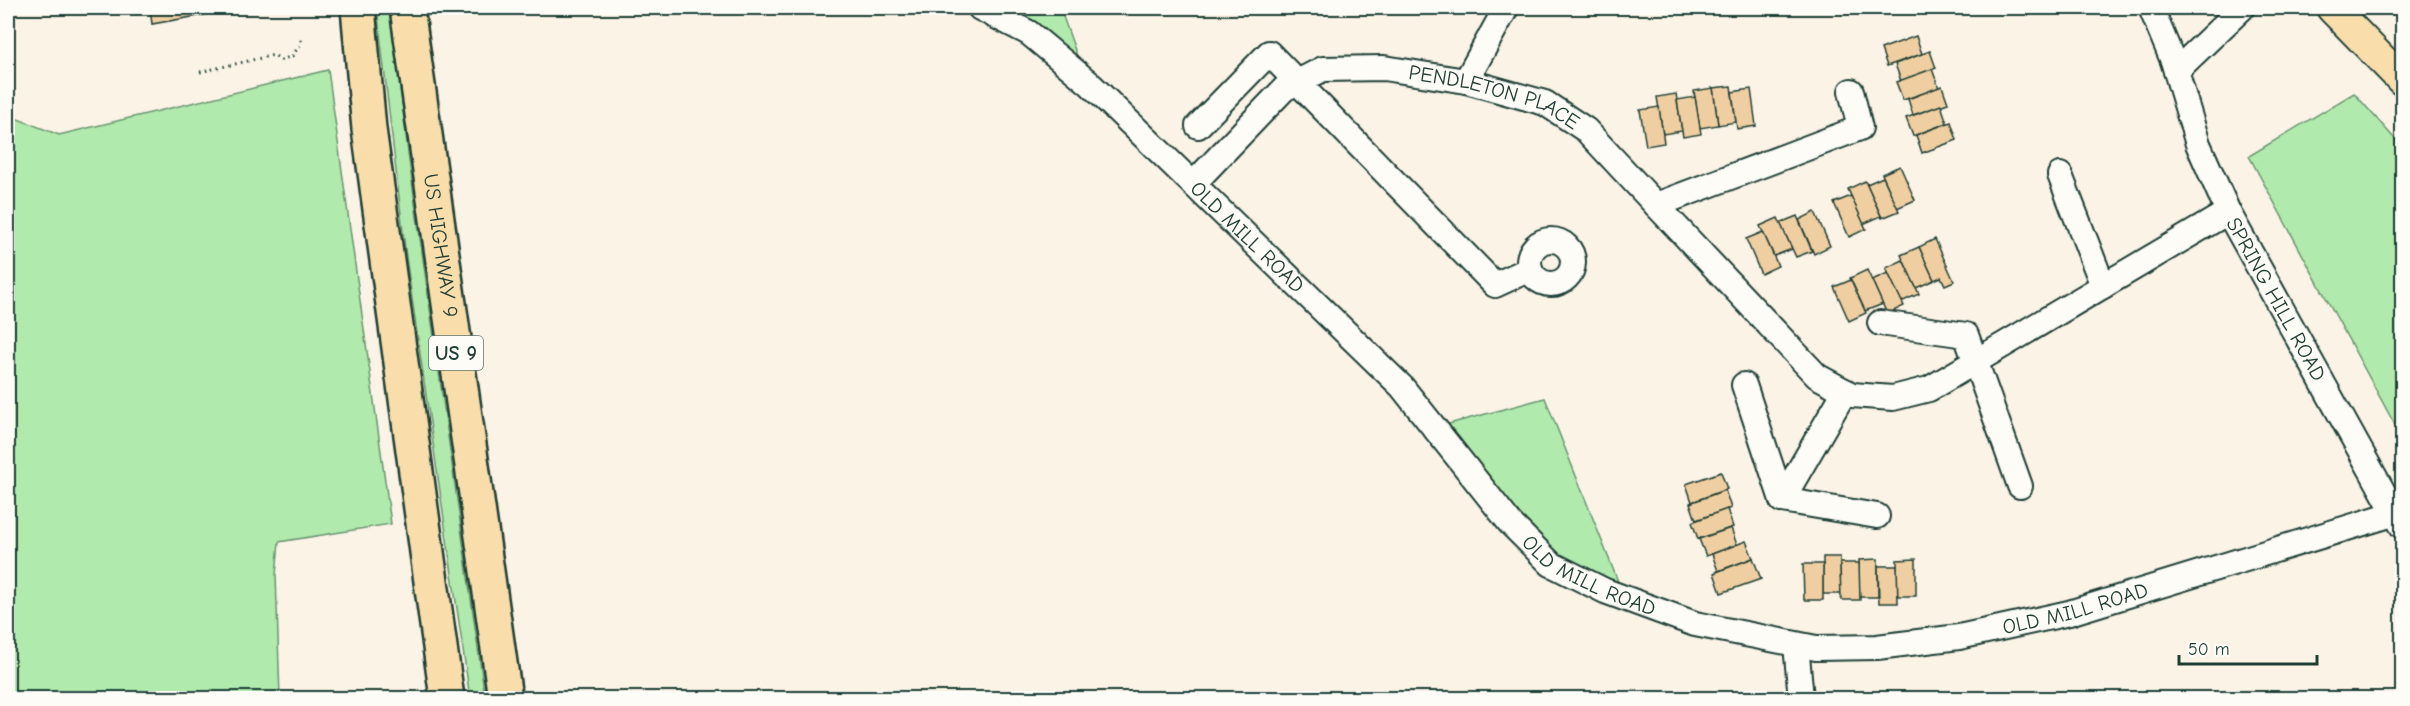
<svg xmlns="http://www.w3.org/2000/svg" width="2410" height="706" viewBox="0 0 2410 706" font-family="'Comic Neue',sans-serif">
	<rect width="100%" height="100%" fill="#faf3e6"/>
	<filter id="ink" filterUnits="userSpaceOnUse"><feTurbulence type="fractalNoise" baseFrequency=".0167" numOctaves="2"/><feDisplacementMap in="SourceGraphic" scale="12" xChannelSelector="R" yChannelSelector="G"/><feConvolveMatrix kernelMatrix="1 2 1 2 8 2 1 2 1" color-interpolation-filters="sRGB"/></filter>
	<g filter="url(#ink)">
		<g fill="#b1eaad" stroke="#689470" stroke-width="1.5">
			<polygon points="377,8 391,8 408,153 485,698 470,698 406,257"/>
			<polygon points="1022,8 1064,8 1061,11 1080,64 1020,15"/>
			<polygon points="328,70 391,524 279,542 276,575 280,698 8,698 8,115 59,135"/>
			<polygon points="2354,93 2402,147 2402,438 2249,156"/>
			<polygon points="1545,398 1623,594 1564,561 1517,518 1445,425"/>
		</g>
		<g fill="#efcfa1" stroke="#1f3d34" stroke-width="1.5">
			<polygon points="150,8 243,8 152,24"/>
			<polygon points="1916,36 1922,54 1887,66 1881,49"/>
			<polygon points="1930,51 1936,68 1901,81 1895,64"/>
			<polygon points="1932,69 1939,88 1903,100 1896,82"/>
			<polygon points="1731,86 1736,122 1718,125 1713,88"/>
			<polygon points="1942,86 1948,103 1913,115 1908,99"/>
			<polygon points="1713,88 1718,125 1700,128 1694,91"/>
			<polygon points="1751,89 1756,126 1737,129 1732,92"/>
			<polygon points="1676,94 1682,131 1663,134 1657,97"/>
			<polygon points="1695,97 1701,134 1683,137 1677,100"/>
			<polygon points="1941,105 1947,123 1913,136 1906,118"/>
			<polygon points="1659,107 1664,143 1646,146 1640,110"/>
			<polygon points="1951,122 1957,140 1922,153 1916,135"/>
			<polygon points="1900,166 1915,200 1897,208 1882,174"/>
			<polygon points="1883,177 1899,211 1882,218 1867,184"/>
			<polygon points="1865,181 1881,216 1863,224 1848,189"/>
			<polygon points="1851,196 1866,229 1849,237 1834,203"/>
			<polygon points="1815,212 1830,246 1814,254 1799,220"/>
			<polygon points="1797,216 1812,251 1796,257 1780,223"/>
			<polygon points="1778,218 1792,249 1774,256 1760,226"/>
			<polygon points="1763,232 1778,266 1761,274 1746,239"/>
			<polygon points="1935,239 1954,281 1945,285 1941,277 1934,280 1919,247"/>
			<polygon points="1919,247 1934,280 1916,288 1901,255"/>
			<polygon points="1903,260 1919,294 1901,302 1886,268"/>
			<polygon points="1867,270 1883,304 1865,311 1850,278"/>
			<polygon points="1888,273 1904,306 1887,314 1872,280"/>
			<polygon points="1851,280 1866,313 1849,321 1834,287"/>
			<polygon points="1721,472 1727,489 1692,502 1686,484"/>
			<polygon points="1725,490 1731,508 1696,520 1690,503"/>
			<polygon points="1727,509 1733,527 1698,539 1692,522"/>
			<polygon points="1731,528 1737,545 1706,556 1699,539"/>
			<polygon points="1746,541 1753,558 1718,571 1712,554"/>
			<polygon points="1823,557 1840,557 1841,594 1823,594"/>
			<polygon points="1753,558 1761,579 1721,593 1714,573"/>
			<polygon points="1878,559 1878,597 1859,597 1859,560"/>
			<polygon points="1916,559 1916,596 1897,596 1897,560"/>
			<polygon points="1840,563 1859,563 1860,600 1841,600"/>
			<polygon points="1803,564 1823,564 1823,600 1804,600"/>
			<polygon points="1878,566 1897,566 1898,603 1879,603"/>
		</g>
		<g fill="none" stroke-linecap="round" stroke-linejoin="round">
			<defs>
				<g id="minor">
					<path id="s1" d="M980 8 1029 33 1089 83 1402 387 1510 523 1551 564 1605 591 1695 624 1816 648 1877 647 1959 637 2069 613 2396 513"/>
					<path id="s2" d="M2151 8 2173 61 2198 144 2228 212 2402 526"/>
					<polyline points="2176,71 2242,8"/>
					<polyline points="1466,81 1506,8"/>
					<polyline points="1198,126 1269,53 1495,285 1530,269"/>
					<polyline points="2060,175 2103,286"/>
					<path id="s3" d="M1193 184 1284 89 1323 69 1384 68 1466 81 1545 103 1586 130 1656 205 1860 128 1851 91"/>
					<polyline points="1656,205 1817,376 1852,395 1893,398 1929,389 2228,212"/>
					<circle cx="1551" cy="262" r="22"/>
					<polyline points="1880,323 1966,335 2020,486"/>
					<polyline points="1744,385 1782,500"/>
					<polyline points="1782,500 1845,391"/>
					<polyline points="1782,500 1877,516"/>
					<polyline points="1796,645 1801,698"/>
				</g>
				<polyline id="major" points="2332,8 2402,80"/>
				<g id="highway">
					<polyline points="358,8 369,129 447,698"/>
					<path id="s4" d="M407 8 505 698"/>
				</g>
			</defs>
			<use href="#minor" stroke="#1f3d34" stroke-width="28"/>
			<use href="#major" stroke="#1f3d34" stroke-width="34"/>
			<use href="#highway" stroke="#1f3d34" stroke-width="38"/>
			<polyline stroke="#1f3d34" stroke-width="3" stroke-dasharray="1.5 4.5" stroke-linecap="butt" points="200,72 274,55 281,60 292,56 301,44 301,37"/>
			<use href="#minor" stroke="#fdfcf7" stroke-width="24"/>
			<use href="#major" stroke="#f9deab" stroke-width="30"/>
			<use href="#highway" stroke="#f9deab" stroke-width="33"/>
		</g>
	</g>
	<g text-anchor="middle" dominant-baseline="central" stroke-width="4.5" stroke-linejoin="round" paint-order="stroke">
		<rect fill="#fdfcf7" stroke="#62766e" stroke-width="1.5" x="429" y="336" width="54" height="34" rx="4.5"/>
		<g font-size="20" font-weight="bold" fill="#1f3d34">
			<text x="456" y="353">US 9</text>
		</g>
		<g font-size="21" fill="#1f3d34" stroke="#fdfcf7">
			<text stroke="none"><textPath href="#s3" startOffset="351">PENDLETON PLACE</textPath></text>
			<text stroke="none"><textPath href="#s1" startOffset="354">OLD MILL ROAD</textPath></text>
			<text stroke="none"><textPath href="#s4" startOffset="240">US HIGHWAY 9</textPath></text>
			<text stroke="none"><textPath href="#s2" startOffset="318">SPRING HILL ROAD</textPath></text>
			<text stroke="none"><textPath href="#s1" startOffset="840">OLD MILL ROAD</textPath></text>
			<text stroke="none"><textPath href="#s1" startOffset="1344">OLD MILL ROAD</textPath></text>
		</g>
	</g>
	<rect width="2410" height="706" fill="none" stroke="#fdfcf7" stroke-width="30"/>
	<rect x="15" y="15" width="2380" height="676" fill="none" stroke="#1f3d34" stroke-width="2" filter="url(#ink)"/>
	<path d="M2179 655v9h138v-9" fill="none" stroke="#1f3d34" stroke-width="3"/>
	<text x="2188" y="655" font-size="18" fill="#1f3d34" stroke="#fdfcf7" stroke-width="4.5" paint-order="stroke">50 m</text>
</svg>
